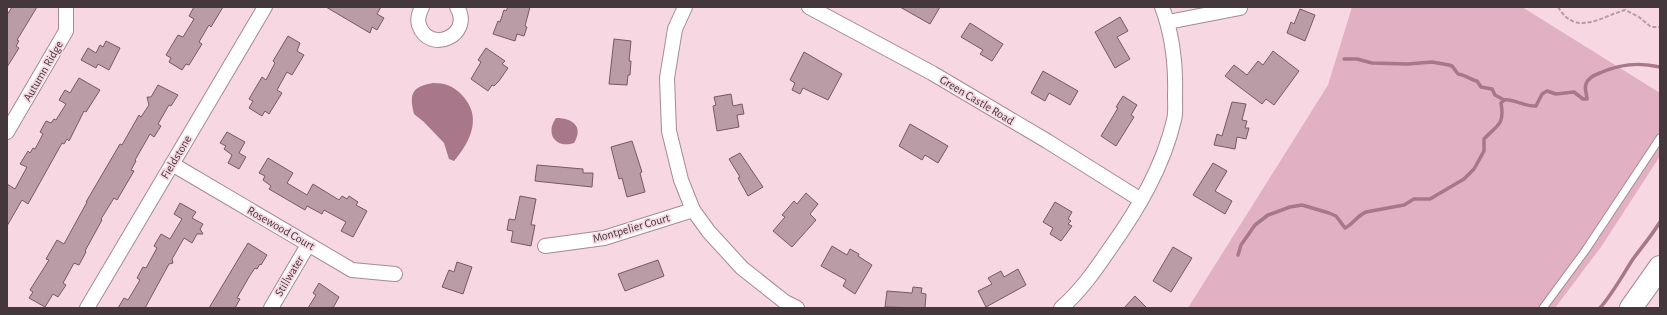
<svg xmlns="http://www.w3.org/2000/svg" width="1667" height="315" viewBox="0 0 1667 315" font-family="'Alegreya Sans',sans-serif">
	<rect width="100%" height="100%" fill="#f6d7e2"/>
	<polygon fill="#e1b0c2" points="1352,7 1522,7 1660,93 1660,156 1601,247 1555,308 1188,308 1328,85"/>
	<g fill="#a87789">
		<path d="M433 83C445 83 453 86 461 94 483 116 471 141 454 161L449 159 444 143 424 122 414 114C409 93 412 87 433 83Z"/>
		<path d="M556 118C572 118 584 126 574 143 555 149 545 133 556 118Z"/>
	</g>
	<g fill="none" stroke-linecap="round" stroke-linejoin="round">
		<g stroke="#a87789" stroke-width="3.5">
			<path d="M1344 59H1357L1372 63 1408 64 1432 62 1449 65 1452 66 1458 74C1466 75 1473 81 1477 81L1481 87 1492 89 1495 95 1504 100C1512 98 1525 107 1536 106L1542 94 1547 91 1556 94 1574 92 1583 99H1587C1587 94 1584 90 1586 84 1588 78 1594 75 1600 73 1620 64 1638 62 1660 67"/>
			<path d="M1238 255 1241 245 1255 225 1268 215 1290 207 1302 205 1329 213 1336 216 1345 228C1353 224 1358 215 1366 212L1404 205 1414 199H1430L1464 179 1474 169 1484 151V139C1497 125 1505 125 1501 103L1504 100"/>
			<path d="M1600 308C1613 293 1622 276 1633 259 1642 247 1652 235 1660 222"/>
		</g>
	</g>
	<g fill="#ba9ca7" stroke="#755a64">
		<polygon points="12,7 37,7 17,40 19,41 16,46 19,48 7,67 7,15"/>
		<polygon points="194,7 223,7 211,27 209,25 199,42 202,44 189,65 186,64 182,70 169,62 171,58 166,55 178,35 183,37 194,19 189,16"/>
		<polygon points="326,7 381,7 377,14 384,18 377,30 372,27 370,33"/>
		<polygon points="508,7 530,7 525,26 527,27 524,36 517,34 515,41 493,34 498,21 500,22 504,10 506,11"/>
		<polygon points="900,7 940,7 930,24"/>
		<polygon points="1300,9 1315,15 1305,41 1287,33 1291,22 1294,24"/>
		<polygon points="1120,17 1128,31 1117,37 1130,59 1115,68 1095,32"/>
		<polygon points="970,23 1003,44 992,61 980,54 983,50 961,37"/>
		<polygon points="288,36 300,43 297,51 304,55 292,75 287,72 277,90 282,93 269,114 265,111 262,116 249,108 253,101 249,99 262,77 266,80 275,63 273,61"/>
		<polygon points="614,39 631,41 629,61 631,61 630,75 628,75 627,85 609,84"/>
		<polygon points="106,41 120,48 109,70 98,64 96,68 81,60 88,48 96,53 100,45 103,47"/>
		<polygon points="486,48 505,61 502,64 508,68 499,81 494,86 492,85 488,91 471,79 481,62 478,60"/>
		<polygon points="1273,51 1299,71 1274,105 1266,99 1262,104 1225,76 1234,65 1247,75 1258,61 1263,65"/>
		<polygon points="804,52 842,74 828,100 803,88 800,94 792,90 795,83 790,80"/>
		<polygon points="1043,71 1078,91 1070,105 1049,93 1045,101 1031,93"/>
		<polygon points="79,78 100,90 86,112 84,111 69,141 67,139 64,144 62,143 28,204 22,200 7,226 7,184 15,189 27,167 20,164 28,151 30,153 33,148 35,149 43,134 40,132 46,121 51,123 54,119 56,120 66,104 59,100 65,90 70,93"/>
		<polygon points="158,85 178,95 171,106 169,105 158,124 161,126 154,137 150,134 135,160 136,161 131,170 134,171 117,200 114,198 101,219 102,220 85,251 86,252 79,265 74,263 63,283 66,285 58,297 53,294 45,307 29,298 33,292 30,290 49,260 46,259 57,240 64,244 87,202 86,202 120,144 122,145 139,115 141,117 149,105 147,97 151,97"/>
		<polygon points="731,94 733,106 742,104 744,114 737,115 739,127 717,131 713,106 716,105 714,97"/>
		<polygon points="1123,96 1137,105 1131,115 1134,117 1116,146 1101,136 1118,108 1116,107"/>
		<polygon points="1232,102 1246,104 1242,120 1247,121 1245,128 1249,128 1246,139 1237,137 1235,149 1214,145 1217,134 1222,136"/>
		<polygon points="910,124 948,146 938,163 925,155 922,160 899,146"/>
		<polygon points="227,132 245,142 239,153 246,157 239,169 228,163 232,155 224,149 226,146 220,143"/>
		<polygon points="632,141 642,172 640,173 645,192 627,197 622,178 619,179 611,147"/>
		<polygon points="740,153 763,187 748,196 738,178 740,177 729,159"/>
		<polygon points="268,158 293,173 287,183 307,195 313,184 339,200 342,196 347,199 349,196 358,202 356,205 367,211 353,237 341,231 346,222 324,210 322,214 307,206 305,210 269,189 271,186 263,180 265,176 259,173"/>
		<polygon points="1213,163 1227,171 1215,191 1232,201 1225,214 1193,195"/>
		<polygon points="537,165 583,169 583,173 593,173 592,187 535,181"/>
		<polygon points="806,193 818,204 810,214 816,220 792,247 773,231 785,217 782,215 794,201 797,204"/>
		<polygon points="520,196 536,199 531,225 535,225 531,246 511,242 513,231 507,230 509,219 515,220"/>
		<polygon points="1055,202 1072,212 1068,219 1071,221 1068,224 1072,226 1061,241 1050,234 1053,228 1043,222"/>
		<polygon points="180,203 196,212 192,218 203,224 200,229 203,234 197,234 192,243 184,238 172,259 173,263 169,264 145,308 118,308 124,298 128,300 140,280 137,278 143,267 146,268 157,248 154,246 161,234 170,239 182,219 174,214"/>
		<polygon points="248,243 267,255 261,265 260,264 257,269 255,268 249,277 237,298 240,299 235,308 209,308"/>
		<polygon points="832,246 847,255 850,249 859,254 858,256 872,265 855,294 843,286 846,280 821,266"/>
		<polygon points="1173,247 1192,258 1171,292 1153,281"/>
		<polygon points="658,260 664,276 625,291 618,274"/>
		<polygon points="457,262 472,267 463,294 442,287 449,270 454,272"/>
		<polygon points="1018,269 1026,285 986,307 978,291 992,284 988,278 1001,271 1004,277"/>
		<polygon points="319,283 339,297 333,308 308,308 316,295 313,293"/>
		<polygon points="913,287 922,288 921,293 926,294 925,308 885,307 887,291 912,293"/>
		<polygon points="1135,296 1147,308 1124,308"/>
	</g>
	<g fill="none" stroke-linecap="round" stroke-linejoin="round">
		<defs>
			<polyline id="lane" points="1543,308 1585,251 1660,138"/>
			<g id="street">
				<path d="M422 7C419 13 417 19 419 25 429 55 474 35 457 7"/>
				<polyline points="685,7 675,29 667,78 669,131 681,180 693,210 709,232 742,268 785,302 797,308"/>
				<polyline points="809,7 932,73 1047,141 1141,200"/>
				<polyline points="1168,22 1240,8"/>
				<polyline points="7,132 66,31 66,7"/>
				<polyline points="172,164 352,270 395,274"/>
				<polyline points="545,246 604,238 693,210"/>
				<polyline points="87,308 265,7"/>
				<polyline points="271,308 308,245"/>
				<path d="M1061 308C1081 291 1096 269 1111 247 1138 209 1163 167 1174 120 1176 113 1175 104 1175 96 1176 65 1173 36 1162 7"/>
			</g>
			<polyline id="highway" points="1631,308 1660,267"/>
		</defs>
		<use href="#lane" stroke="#a78a95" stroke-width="9"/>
		<use href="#street" stroke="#a78a95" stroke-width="16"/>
		<use href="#highway" stroke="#a78a95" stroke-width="24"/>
		<path stroke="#b49ca4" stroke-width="2" stroke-dasharray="4 2" stroke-linecap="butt" d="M1558 7C1576 37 1600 17 1625 10L1639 17 1651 27H1660"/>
		<use href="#lane" stroke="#fff" stroke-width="7"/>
		<use href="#street" stroke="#fff" stroke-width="14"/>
		<use href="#highway" stroke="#fff" stroke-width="22"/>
	</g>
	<g text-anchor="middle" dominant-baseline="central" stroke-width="3.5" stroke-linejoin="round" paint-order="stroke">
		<g font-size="12" fill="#44383c" stroke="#f6d7e2">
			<text transform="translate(43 71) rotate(-60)">Autumn Ridge</text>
			<text transform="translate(977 100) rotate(31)">Green Castle Road</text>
			<text transform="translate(176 157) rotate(-59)">Fieldstone</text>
			<text transform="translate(281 228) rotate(30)">Rosewood Court</text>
			<text transform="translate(631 228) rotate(-16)">Montpelier Court</text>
			<text transform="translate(289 276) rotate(-59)">Stillwater</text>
		</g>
	</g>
	<rect width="1667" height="315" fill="none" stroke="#44383c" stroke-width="16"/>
</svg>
